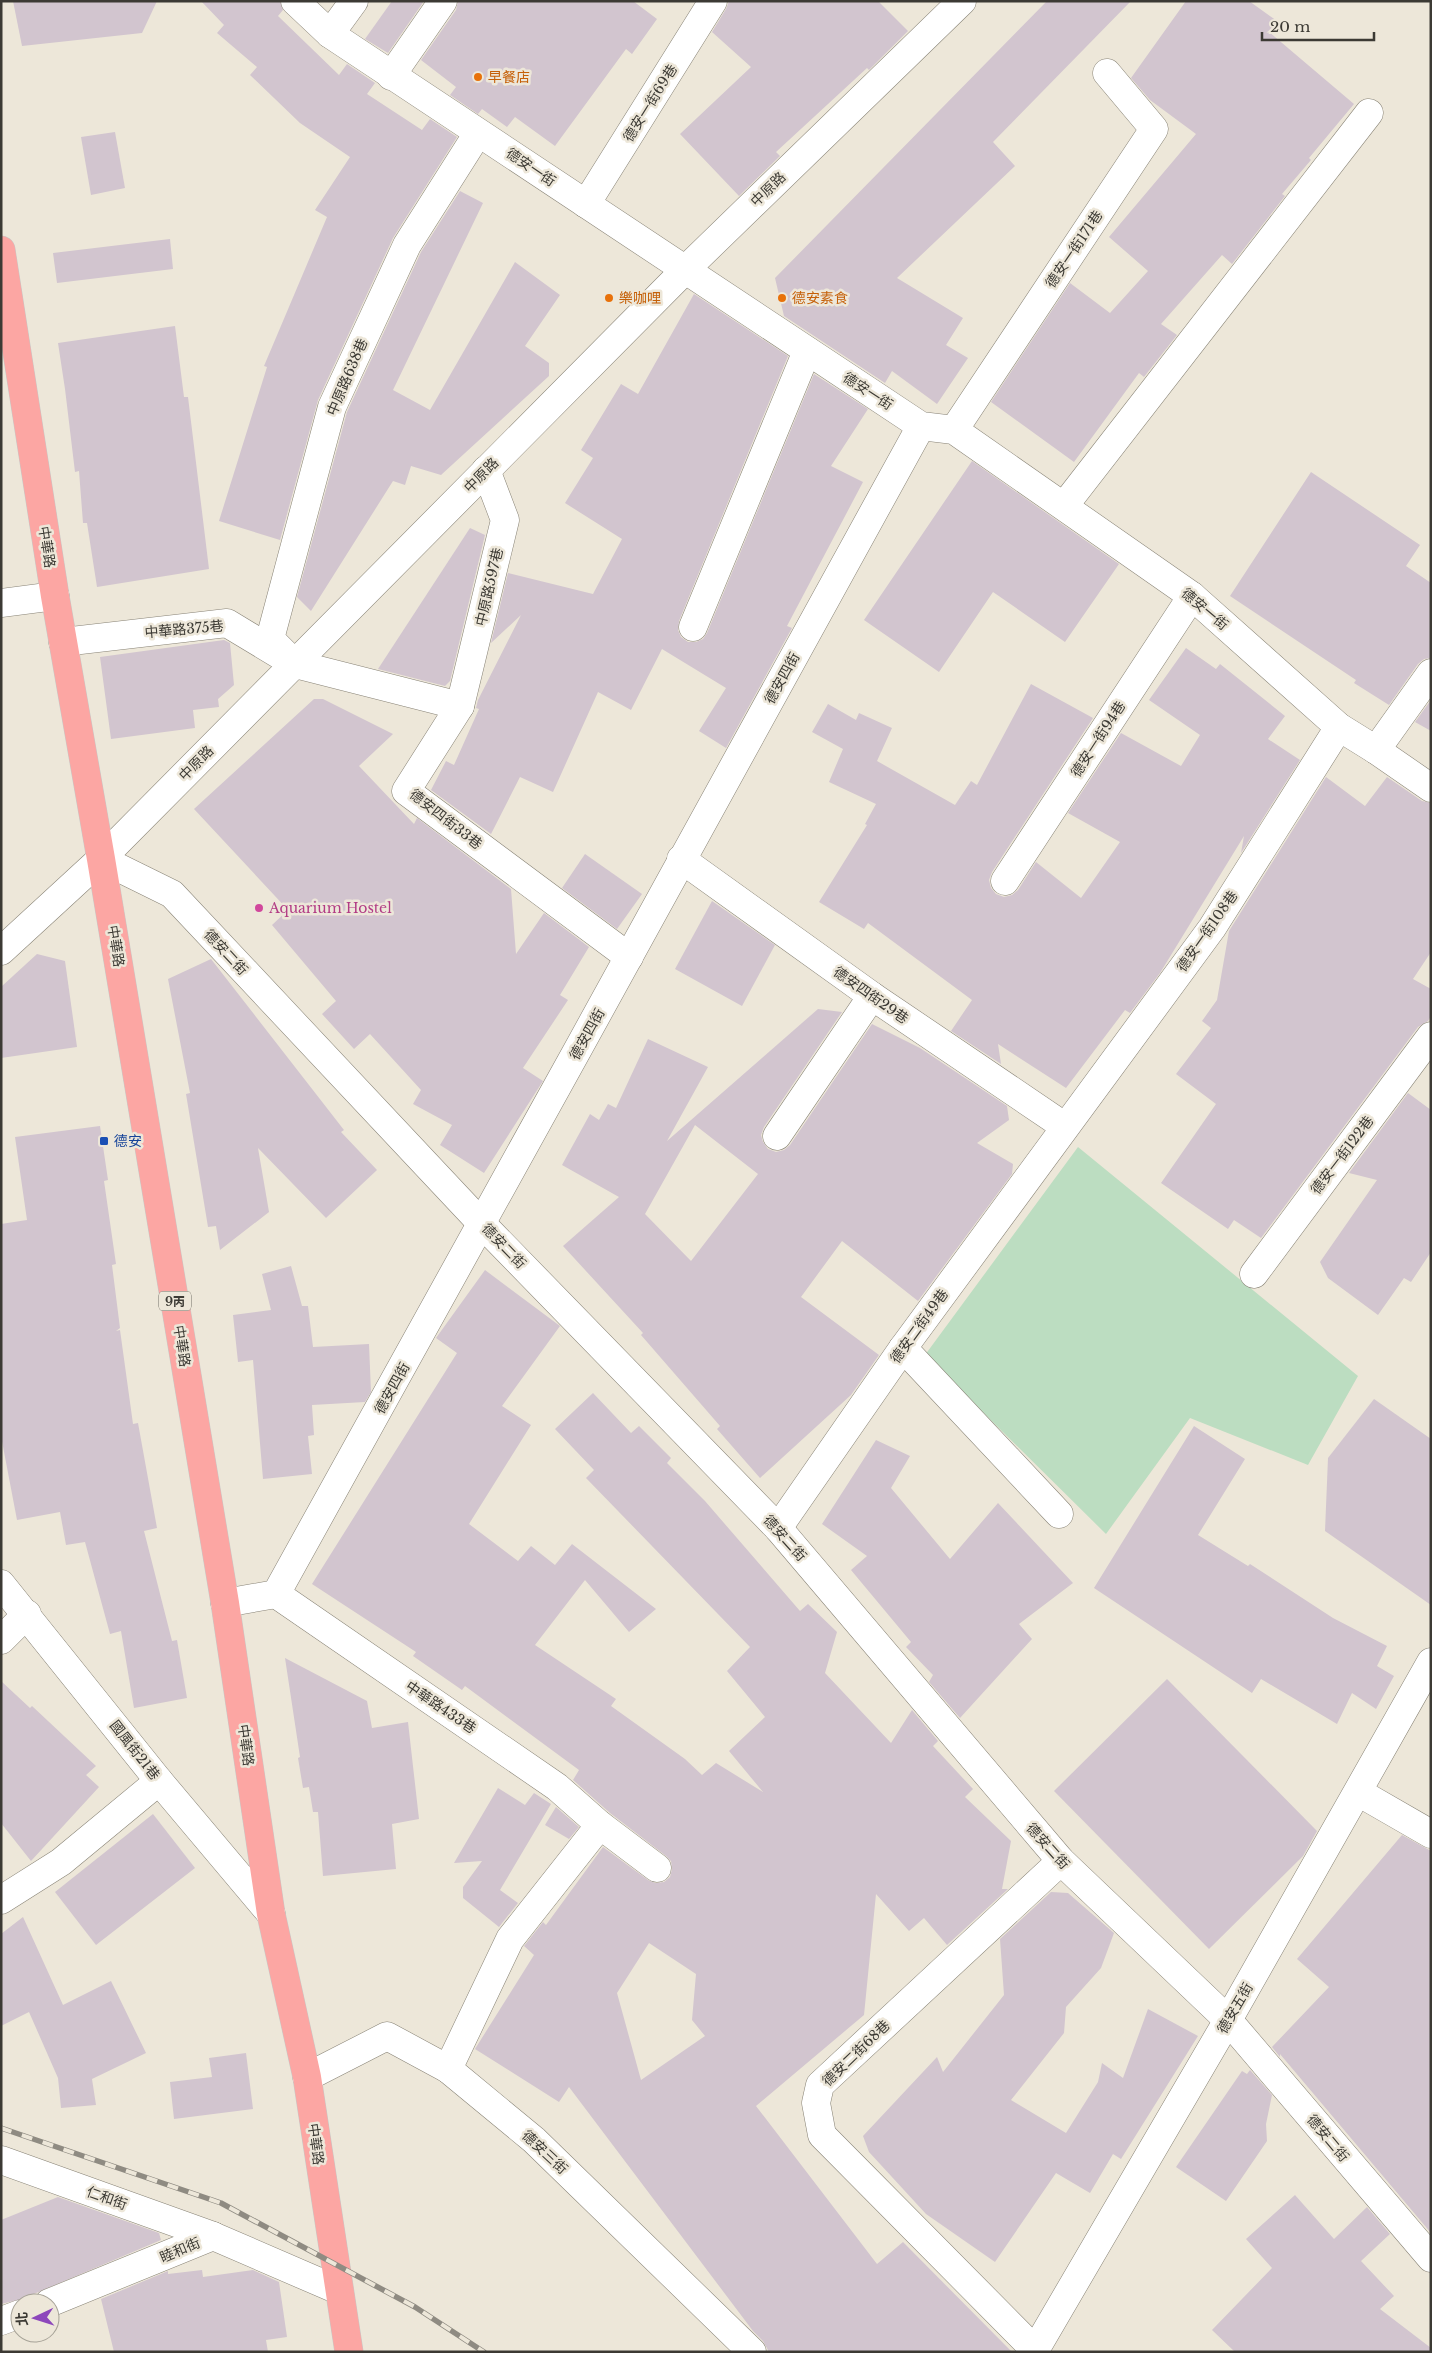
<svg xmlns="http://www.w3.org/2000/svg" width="1432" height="2353" viewBox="0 0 1432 2353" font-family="'Libre Baskerville','Noto Sans TC',serif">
	<rect width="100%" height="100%" fill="#ede7d9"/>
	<polygon fill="#bcddc1" points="1078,1147 1358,1376 1308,1465 1190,1418 1106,1534 925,1355"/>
	<g fill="#d2c5cf" fill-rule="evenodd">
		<polygon points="13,1 157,1 142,33 22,46"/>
		<polygon points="201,1 280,1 283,10 278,16 339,75 347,64 375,83 367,94 422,130 430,119 457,137 393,238 318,400 280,540 219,521 267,367 264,366 327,217 315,210 350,157 300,123 250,75 257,67 217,33 224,25"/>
		<polygon points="392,1 424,1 388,53 365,39"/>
		<polygon points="458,1 633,1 657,19 632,54 626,49 555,146 515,117 507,127 482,109 478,114 450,95 456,87 421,60 456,10"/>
		<polygon points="729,1 878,1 908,31 869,70 867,68 776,152 780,156 739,196 680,134 751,67 712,32 726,9"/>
		<polygon points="1047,1 1131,1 993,142 1015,166 897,278 963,318 946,345 968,358 937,404 892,371 885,383 784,316 775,278"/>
		<polygon points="1186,1 1249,1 1277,21 1269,32 1354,104 1309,158 1311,160 1282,194 1285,196 1232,264 1222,255 1161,324 1177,335 1144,377 1139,373 1074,462 991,402 1070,283 1110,313 1148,271 1109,237 1196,134 1150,100 1131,78"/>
		<polygon points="115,132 125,188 91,195 81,137"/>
		<polygon points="460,191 483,203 393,390 430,410 515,262 560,295 525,346 549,363 549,376 441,475 411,466 405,485 393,481 311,611 297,597 347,412 421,252"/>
		<polygon points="170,239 173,269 57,283 53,253"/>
		<polygon points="694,294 788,356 679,621 678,630 681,637 688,642 696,642 703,639 707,633 814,374 868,409 831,466 863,482 787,626 792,628 726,748 699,731 726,688 662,649 631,710 598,692 553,792 520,777 491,834 431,790 446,761 454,765 479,709 476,708 478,700 521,615 491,643 508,573 593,594 622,539 565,503 593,458 581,450 621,384 638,394"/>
		<polygon points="175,326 184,397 188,397 209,569 97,587 87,523 83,523 79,471 75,472 65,389 58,343"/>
		<polygon points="972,461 1119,564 1065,642 993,592 939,672 864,620"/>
		<polygon points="1311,472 1420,545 1406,566 1431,583 1431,658 1424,659 1418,664 1389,705 1354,683 1356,680 1230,596"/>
		<polygon points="470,528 485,535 450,681 445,686 378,669"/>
		<polygon points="224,640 230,643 234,685 218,699 219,707 193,710 195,728 111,739 100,657"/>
		<polygon points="1186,648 1216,669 1220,664 1285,716 1268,739 1300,760 1241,853 1244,836 1160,973 1130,1013 1125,1010 1066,1088 998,1044 1001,1064 951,1031 972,1000 868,923 864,929 819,902 867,825 865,824 876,804 829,782 843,749 812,732 828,704 856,720 859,713 892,728 877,761 955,805 971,781 977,785 1031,684 1093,718 992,872 989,880 991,888 996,894 1004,897 1012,895 1018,890 1036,862 1081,898 1120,842 1068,813 1121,733 1181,766 1200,735 1149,700"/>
		<polygon points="314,699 323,699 393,734 359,766 414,824 417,818 511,889 516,954 544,913 589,947 560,995 568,1000 523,1068 543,1081 484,1173 440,1145 452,1125 413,1104 421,1090 370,1034 354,1049 322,1014 336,1001 272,925 288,910 194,809"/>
		<polygon points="1431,700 1431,731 1415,722"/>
		<polygon points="1326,777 1365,806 1387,777 1422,801 1431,803 1431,952 1413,979 1431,989 1431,1016 1428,1021 1418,1027 1261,1238 1234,1220 1228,1229 1161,1183 1216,1104 1176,1074 1211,1028 1202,1021 1217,1000 1229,931"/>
		<polygon points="585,854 642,894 617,929 562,888"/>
		<polygon points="712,901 775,945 742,1006 675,969"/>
		<polygon points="37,954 65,961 77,1047 1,1058 1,987"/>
		<polygon points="211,959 344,1130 341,1132 377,1170 326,1218 258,1148 269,1212 220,1250 216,1226 208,1227 186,1094 190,1093 168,979"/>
		<path d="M818 1009 842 1012 764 1127 761 1135 763 1142 768 1149 776 1152 784 1150 790 1145 872 1024 920 1048 1007 1106 1009 1120 977 1143 1013 1164 1012 1174 918 1301 842 1241 801 1297 879 1355 851 1395 760 1478 717 1429 720 1426 641 1335 643 1333 563 1246 619 1197 562 1165 590 1114 599 1120 608 1104 616 1108 648 1039 708 1067 667 1141ZM695 1125 758 1174 691 1261 645 1214Z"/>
		<polygon points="1408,1093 1431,1110 1431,1252 1411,1282 1404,1278 1378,1315 1328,1278 1320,1262 1377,1180 1349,1173"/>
		<polygon points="100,1126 108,1180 104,1181 116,1264 112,1265 120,1328 116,1331 120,1330 133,1424 138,1423 157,1528 144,1531 172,1641 177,1640 187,1698 134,1708 121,1631 110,1634 85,1542 66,1545 60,1512 17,1520 1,1436 1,1224 27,1220 15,1137"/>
		<polygon points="291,1266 302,1306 308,1306 313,1347 369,1344 371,1392 365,1402 312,1405 314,1435 308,1436 312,1474 263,1479 253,1360 238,1362 233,1315 271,1310 262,1274"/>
		<path d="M485 1270 560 1326 502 1406 531 1425 469 1524 518 1561 531 1546 555 1565 572 1544 656 1609 629 1632 585 1580 535 1645 616 1699 611 1706 685 1759 702 1775 716 1763 763 1792 729 1751 765 1717 727 1671 750 1647 586 1478 594 1470 555 1429 593 1393 631 1433 639 1426 671 1458 667 1463 705 1501 800 1611 808 1604 837 1632 825 1673 891 1743 912 1710 938 1741 933 1746 973 1789 965 1797 1011 1841 1002 1889H1008L947 1945 924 1918 909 1931 876 1894 864 2015 756 2106 877 2264 903 2242 1012 2352H769L763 2341 753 2331 569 2087 559 2102 475 2049 534 1955 524 1946 543 1922 546 1925 603 1847 648 1880 655 1883 664 1882 670 1877 672 1869 671 1861 666 1856 610 1813 573 1780 579 1770 465 1686 462 1690 413 1656 416 1652 312 1584 457 1353 436 1338ZM649 1943 696 1974 692 2020 705 2036 641 2080 617 1993Z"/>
		<polygon points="1374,1399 1431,1439 1431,1605 1325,1531 1328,1458"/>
		<polygon points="1194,1426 1245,1459 1198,1535 1248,1566 1250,1564 1333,1618 1387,1646 1377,1666 1394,1676 1376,1709 1352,1693 1337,1724 1261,1679 1252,1693 1094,1588"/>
		<polygon points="876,1440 910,1456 891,1488 950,1559 998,1503 1073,1583 1019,1624 1032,1639 960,1718 929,1682 933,1675 906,1647 911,1642 851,1570 867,1556 822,1524"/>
		<polygon points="285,1658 367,1701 372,1728 408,1722 419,1819 392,1824 396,1869 323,1876 318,1812 313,1812 309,1787 303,1788 298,1758 300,1757"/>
		<polygon points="1167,1679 1317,1831 1303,1856 1209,1949 1054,1791"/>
		<polygon points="1,1681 30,1708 32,1706 96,1766 86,1775 99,1787 31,1861 1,1823"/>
		<polygon points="498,1788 525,1805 534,1793 551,1804 500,1890 518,1903 499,1927 463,1898 463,1887 482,1861 454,1863"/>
		<polygon points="556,1807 579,1827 569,1839 545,1825"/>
		<polygon points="153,1814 195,1868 96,1945 55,1892"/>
		<polygon points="1402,1835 1431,1851 1431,2233 1280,2054 1280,2057 1272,2047 1329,1987 1297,1959"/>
		<polygon points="1051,1892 1068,1893 1114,1933 1101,1968 1066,2007 1064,2033 1011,2100 1066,2133 1098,2082 1102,2063 1123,2078 1148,2009 1198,2036 1121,2159 1113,2154 1090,2193 1056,2173 995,2262 926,2214 869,2152 863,2136 937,2057 943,2072 1004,1995 1000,1939"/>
		<polygon points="23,1917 63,2005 111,1981 146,2053 92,2079 96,2105 61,2108 58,2078 29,2012 1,2026 1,1934"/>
		<polygon points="246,2053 253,2109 174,2119 170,2082 212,2077 209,2058"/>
		<polygon points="1250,2070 1272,2095 1266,2124 1267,2141 1226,2201 1176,2167 1242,2071 1247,2074"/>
		<polygon points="1295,2195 1334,2239 1367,2207 1390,2234 1361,2261 1394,2296 1380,2309 1431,2348 1431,2352 1235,2352 1212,2330 1272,2268 1246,2239"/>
		<polygon points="58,2197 159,2233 161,2240 22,2299 1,2304 1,2220"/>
		<polygon points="202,2270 203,2277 253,2270 279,2282 287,2337 266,2340 268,2352 114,2352 101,2299 168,2271 168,2274"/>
	</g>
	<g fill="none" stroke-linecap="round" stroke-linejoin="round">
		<defs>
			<g id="minor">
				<polyline points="295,1 330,34 921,426 954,430 1192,596 1339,727 1376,750 1431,788"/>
				<polyline points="330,34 354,1"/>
				<polyline points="391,76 443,1"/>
				<polyline points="586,204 713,1"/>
				<polyline points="954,430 1154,129 1107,73"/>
				<polyline points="1064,506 1369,113"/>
				<polyline points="1,603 55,596"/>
				<polyline points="693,627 807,351"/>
				<polyline points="63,642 227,623 295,664 460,706 406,791 629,957"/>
				<polyline points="288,657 270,639 332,407 407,245 478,133"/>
				<polyline points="460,706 505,520 486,470"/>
				<polyline points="1376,750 1431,673"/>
				<polyline points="101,859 172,894 483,1225 778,1528 1061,1861 1228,2020 1431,2258"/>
				<polyline points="681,859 872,996 1064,1126"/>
				<polyline points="1005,881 1192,596"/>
				<polyline points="1,951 101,859 685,270 962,1"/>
				<polyline points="777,1136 872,996"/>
				<polyline points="1254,1274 1431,1036"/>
				<polyline points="903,1348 1059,1514"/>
				<polyline points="778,1528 903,1348 1212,928 1339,727"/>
				<polyline points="1,1584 159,1781 271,1914"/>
				<polyline points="276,1594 557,1787 600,1825 657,1868"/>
				<path d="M225 1603 276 1594C493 1206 706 815 921 426"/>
				<polyline points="1,1640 27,1614"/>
				<polyline points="1358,1792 1431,1834"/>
				<polyline points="1,1900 61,1862 159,1781"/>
				<polyline points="448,2069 510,1939 600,1825"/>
				<polyline points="307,2077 387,2036 448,2069 534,2140 752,2352"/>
				<polyline points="1,2160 213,2236"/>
				<polyline points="49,2303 213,2236 338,2290"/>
				<polyline points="1,2321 20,2314"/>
				<polyline points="1035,2350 822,2135 816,2103 820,2085 1061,1861"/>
				<polyline points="1034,2352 1228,2020 1431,1662"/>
			</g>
			<polyline id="major" points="1,250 55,596 101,859 225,1603 271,1914 307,2077 349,2352"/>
		</defs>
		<use href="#minor" stroke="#888376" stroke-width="29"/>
		<use href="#major" stroke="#c8c8c6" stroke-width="29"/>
		<use href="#minor" stroke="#fff" stroke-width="28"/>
		<use href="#major" stroke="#fca6a3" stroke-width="28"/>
		<defs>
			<polyline id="rail" points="1,2128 221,2203 415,2307 484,2352"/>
		</defs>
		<use href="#rail" stroke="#8f8b82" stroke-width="5.5"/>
		<use href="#rail" stroke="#ede7d9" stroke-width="4" stroke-dasharray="11" stroke-linecap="butt"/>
	</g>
	<g fill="#e8710a" stroke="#ede7d9" stroke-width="2">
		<circle cx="478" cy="77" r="5"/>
		<circle cx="609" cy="298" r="5"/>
		<circle cx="782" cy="298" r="5"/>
	</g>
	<circle fill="#d1479c" stroke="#ede7d9" stroke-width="2" cx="259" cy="908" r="5"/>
	<rect fill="#1a4fb4" stroke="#ede7d9" stroke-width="2" x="99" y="1136" width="10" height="10" rx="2.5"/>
	<g text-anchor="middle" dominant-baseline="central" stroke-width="5" stroke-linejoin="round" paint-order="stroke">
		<rect fill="#ede7d9" stroke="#716e66" stroke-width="1" x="159" y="1291.5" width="32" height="19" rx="4"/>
		<g font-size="12" font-weight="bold" fill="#3c3a34">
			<text x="175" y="1301">9丙</text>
		</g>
		<g font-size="14" fill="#c56008" stroke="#ede7d9" text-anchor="start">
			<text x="488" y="77">早餐店</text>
			<text x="619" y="298">樂咖哩</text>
			<text x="792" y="298">德安素食</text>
		</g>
		<g font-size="14" fill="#3c3a34" stroke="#ede7d9">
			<text transform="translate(650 103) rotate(-58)">德安一街69巷</text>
			<text transform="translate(531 167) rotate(34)">德安一街</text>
			<text transform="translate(768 189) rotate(-44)">中原路</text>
			<text transform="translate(1074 249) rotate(-56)">德安一街171巷</text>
			<text transform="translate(347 377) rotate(-67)">中原路638巷</text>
			<text transform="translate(868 391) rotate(33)">德安一街</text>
			<text transform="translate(481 475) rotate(-45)">中原路</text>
			<text transform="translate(47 547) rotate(81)">中華路</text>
			<text transform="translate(489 587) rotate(-77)">中原路597巷</text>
			<text transform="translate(1205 609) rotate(40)">德安一街</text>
			<text transform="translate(184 629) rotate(-5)">中華路375巷</text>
			<text transform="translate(782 678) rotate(-61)">德安四街</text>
			<text transform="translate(1098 739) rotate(-57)">德安一街94巷</text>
			<text transform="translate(196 763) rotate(-45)">中原路</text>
			<text transform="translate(446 819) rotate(38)">德安四街33巷</text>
			<text transform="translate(1207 931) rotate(-55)">德安一街108巷</text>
			<text transform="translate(116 946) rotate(81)">中華路</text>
			<text transform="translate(226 952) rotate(47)">德安二街</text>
			<text transform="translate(871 995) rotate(35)">德安四街29巷</text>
			<text transform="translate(587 1034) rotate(-61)">德安四街</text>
			<text transform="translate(1342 1155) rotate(-53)">德安一街122巷</text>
			<text transform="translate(504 1246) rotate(46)">德安二街</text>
			<text transform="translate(919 1326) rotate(-54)">德安二街49巷</text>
			<text transform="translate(182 1346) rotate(81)">中華路</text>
			<text transform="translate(392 1388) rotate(-61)">德安四街</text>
			<text transform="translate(785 1538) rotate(48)">德安二街</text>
			<text transform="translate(441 1707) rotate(34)">中華路433巷</text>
			<text transform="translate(246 1745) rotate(82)">中華路</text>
			<text transform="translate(135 1750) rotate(52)">國風街21巷</text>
			<text transform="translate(1048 1846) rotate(48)">德安二街</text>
			<text transform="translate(1235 2008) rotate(-60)">德安五街</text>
			<text transform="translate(856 2053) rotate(-44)">德安二街68巷</text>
			<text transform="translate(1328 2138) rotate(50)">德安二街</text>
			<text transform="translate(316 2144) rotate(82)">中華路</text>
			<text transform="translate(545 2152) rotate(43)">德安三街</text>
			<text transform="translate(107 2198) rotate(20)">仁和街</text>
			<text transform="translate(180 2250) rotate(-23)">睦和街</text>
		</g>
		<g font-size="14" fill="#b23c85" stroke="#ede7d9" text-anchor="start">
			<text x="269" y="908">Aquarium Hostel</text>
		</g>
		<g font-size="14" fill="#164399" stroke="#ede7d9" text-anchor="start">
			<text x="114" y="1141">德安</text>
		</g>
	</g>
	<rect width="1432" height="2353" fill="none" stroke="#3c3a34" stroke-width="5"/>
	<g transform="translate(35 2318) rotate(266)"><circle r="24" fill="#ede7d9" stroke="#a6a297"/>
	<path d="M0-4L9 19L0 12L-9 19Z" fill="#8d47bb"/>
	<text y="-8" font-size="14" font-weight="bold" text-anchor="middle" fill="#3c3a34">北</text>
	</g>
	<path d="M1262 32v8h112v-8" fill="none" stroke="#3c3a34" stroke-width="2.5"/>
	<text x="1270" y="32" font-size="15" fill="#3c3a34" stroke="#ede7d9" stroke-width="4" paint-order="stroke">20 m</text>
</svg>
